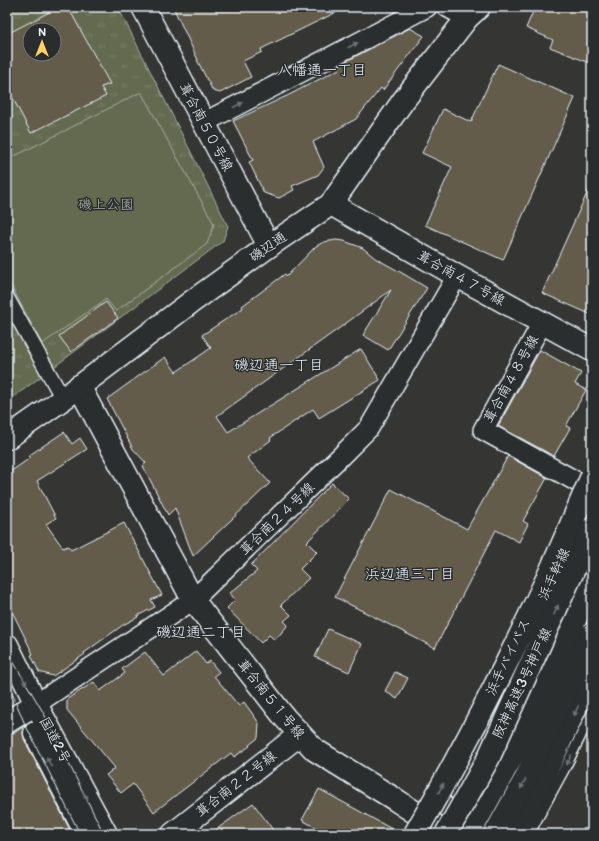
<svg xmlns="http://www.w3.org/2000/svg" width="599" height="841" viewBox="0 0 599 841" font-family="'Balsamiq Sans','Klee One',sans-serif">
	<defs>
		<pattern id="park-tufts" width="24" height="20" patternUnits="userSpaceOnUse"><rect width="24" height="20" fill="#636a50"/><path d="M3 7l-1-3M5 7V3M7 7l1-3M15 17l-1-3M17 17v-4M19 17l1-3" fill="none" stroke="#79806a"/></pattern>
	</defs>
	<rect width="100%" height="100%" fill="#353634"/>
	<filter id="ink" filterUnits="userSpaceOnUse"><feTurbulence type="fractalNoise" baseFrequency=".025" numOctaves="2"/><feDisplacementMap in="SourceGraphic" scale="8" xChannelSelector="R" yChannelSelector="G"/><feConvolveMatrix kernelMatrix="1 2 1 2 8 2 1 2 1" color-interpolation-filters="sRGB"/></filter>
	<g filter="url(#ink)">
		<path fill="url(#park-tufts)" stroke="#a6aea4" fill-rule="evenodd" d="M18 7H118L228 226 223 241 7 402V13ZM30 30H54V54H30Z"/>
		<polygon fill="#636a50" stroke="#a6aea4" points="141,92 214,224 207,244 116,311 106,299 42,344 7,278 7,160"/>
		<g fill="#635c4c" stroke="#e8f1f8" fill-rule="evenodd">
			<path d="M59 7H68L110 84 101 87 106 96 31 133 7 87V34ZM30 30H54V54H30Z"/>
			<polygon points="173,7 347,7 261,49 262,52 243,61 251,77 220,93 213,91 197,60 198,60"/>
			<polygon points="535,7 592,7 592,64 550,47 553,40 526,28"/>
			<polygon points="410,28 424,36 383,90 381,88 356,119 313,142 324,167 318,175 292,186 294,190 279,198 264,193 249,162 253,160 233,121 289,95 339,69 337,66"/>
			<polygon points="498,64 575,98 503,260 425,225 452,167 422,153 443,109 471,122"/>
			<polygon points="592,182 592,315 542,293"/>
			<polygon points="336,240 344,241 363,248 375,258 402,273 427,288 388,350 363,335 391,290 345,324 344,323 345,324 217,416 228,432 361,349 380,380 319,418 313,409 270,438 271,440 247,458 270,483 193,556 175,508 168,515 143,466 146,463 133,449 107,399 165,357 176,372 211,348 202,335 243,308 242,306 285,274 287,276 316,246 324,242"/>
			<polygon points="106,302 118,318 71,352 59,336"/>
			<polygon points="540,350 581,373 575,384 586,390 566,426 570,428 554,456 498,426"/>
			<polygon points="64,432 72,444 80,438 87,449 37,481 56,518 46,524 63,548 68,546 71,550 124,523 162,595 151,600 155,607 137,616 138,617 123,625 84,653 85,654 53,676 39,672 31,655 33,654 7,601 7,474 30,458 28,456"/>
			<polygon points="508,456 547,478 523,521 528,524 519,542 496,530 435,648 335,597 391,489 467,529"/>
			<polygon points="332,483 349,499 307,542 317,552 300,569 309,578 281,605 291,615 284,621 288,625 275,640 269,635 261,643 227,608 235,600 230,593 257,571 251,565"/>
			<polygon points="328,629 362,644 349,672 315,657"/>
			<polygon points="196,651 206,664 210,661 219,672 214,676 239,706 244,702 259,723 258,738 249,745 250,746 234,757 231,753 154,812 133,784 121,793 106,775 115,768 67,710 67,699 94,682 100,691 125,673 122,669 145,652 164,676"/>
			<polygon points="395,672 408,678 397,699 385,691"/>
			<polygon points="26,725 23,732 24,739 72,834 7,834 7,734 14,733"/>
			<polygon points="319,789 401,834 328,834 302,820"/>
			<polygon points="253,803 276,834 210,834"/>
		</g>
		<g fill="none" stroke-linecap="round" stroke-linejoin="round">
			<defs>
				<polyline id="service" points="529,834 565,768 592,713"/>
				<polyline id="pedestrian" points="7,298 63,399"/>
				<g id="minor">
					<polyline points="447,7 467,18"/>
					<polyline points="203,123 427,7"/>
					<polyline points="542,323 483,430 592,490"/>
					<polyline points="36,704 193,600 340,457 369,428 457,276"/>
					<polyline points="515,834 540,788 592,676"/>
				</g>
				<g id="tertiary">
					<polyline points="143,7 269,246"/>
					<polyline points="331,204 457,276 592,350"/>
					<polyline points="79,386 193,600 285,718 315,750 396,800 448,834"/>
					<polyline points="7,438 63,399 190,303 269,246 331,204 403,101 467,18 479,7"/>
					<polyline points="7,722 36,704"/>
					<polyline points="173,834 299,735"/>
				</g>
				<polyline id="primary" points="461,792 506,684"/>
				<g id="trunk">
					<polyline points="7,645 36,704 106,834"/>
					<polyline points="35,733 86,834"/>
				</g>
				<g id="motorway">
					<polyline points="469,834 514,753 592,583"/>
					<polyline points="495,834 526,778 592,634"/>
				</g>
			</defs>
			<use href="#service" stroke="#e8f1f8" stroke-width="12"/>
			<use href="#pedestrian" stroke="#e8f1f8" stroke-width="17"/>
			<use href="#minor" stroke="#e8f1f8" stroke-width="22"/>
			<use href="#tertiary" stroke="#e8f1f8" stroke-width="25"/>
			<use href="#primary" stroke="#e8f1f8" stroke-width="25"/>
			<use href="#trunk" stroke="#e8f1f8" stroke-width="25"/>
			<use href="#motorway" stroke="#e8f1f8" stroke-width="25"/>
			<use href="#service" stroke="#2a2d2e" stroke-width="9"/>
			<use href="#pedestrian" stroke="#2a2d2e" stroke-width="14"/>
			<use href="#minor" stroke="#2a2d2e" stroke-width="19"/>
			<use href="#tertiary" stroke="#2a2d2e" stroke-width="22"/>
			<use href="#primary" stroke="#2a2d2e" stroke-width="22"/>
			<use href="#trunk" stroke="#2a2d2e" stroke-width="22"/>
			<use href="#motorway" stroke="#2a2d2e" stroke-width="22"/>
			<g stroke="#e8f1f8" stroke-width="1">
				<polyline points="7,651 43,712 104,834"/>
				<polyline points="7,681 24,722 80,834"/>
			</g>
			<defs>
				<g id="motorway-bridge">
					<path d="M415 834C462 752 506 667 546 581 562 546 577 511 592 476"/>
					<polyline points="446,834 488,759 592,529"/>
				</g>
			</defs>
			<use href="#motorway-bridge" stroke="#e8f1f8" stroke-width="25" stroke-linecap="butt"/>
			<use href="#motorway-bridge" stroke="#2a2d2e" stroke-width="22"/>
		</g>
		<defs><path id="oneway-solid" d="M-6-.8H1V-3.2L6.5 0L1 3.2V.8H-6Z"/></defs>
		<g fill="#6c7275">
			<use href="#oneway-solid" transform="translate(353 45) rotate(-27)"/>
			<use href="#oneway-solid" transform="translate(238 105) rotate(-27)"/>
			<use href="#oneway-solid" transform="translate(556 610) rotate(-66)"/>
			<use href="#oneway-solid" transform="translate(24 680) rotate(64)"/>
			<use href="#oneway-solid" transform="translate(576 711) rotate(114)"/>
			<use href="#oneway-solid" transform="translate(569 760) rotate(116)"/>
			<use href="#oneway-solid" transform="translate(49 762) rotate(-117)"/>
			<use href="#oneway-solid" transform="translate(523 784) rotate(119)"/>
			<use href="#oneway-solid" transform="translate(441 788) rotate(-61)"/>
			<use href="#oneway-solid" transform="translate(85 795) rotate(62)"/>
		</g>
	</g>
	<g text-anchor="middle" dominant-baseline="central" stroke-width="3" stroke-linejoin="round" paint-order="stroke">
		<g font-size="14" fill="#e8f1f8" stroke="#2a2d2e">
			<text transform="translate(206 127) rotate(62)">葺合南５０号線</text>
			<text transform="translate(268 247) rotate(-35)">磯辺通</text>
			<text transform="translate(461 278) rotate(29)">葺合南４７号線</text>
			<text transform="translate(511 379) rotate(-61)">葺合南４８号線</text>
			<text transform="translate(277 519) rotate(-44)">葺合南２４号線</text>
			<text transform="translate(554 574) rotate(-65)">浜手幹線</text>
			<text transform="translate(508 657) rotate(-64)">浜手バイパス</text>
			<text transform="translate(522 683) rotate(-65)">阪神高速3号神戸線</text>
			<text transform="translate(271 699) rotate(51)">葺合南５１号線</text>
			<text transform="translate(55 740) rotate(62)">国道2号</text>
			<text transform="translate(236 784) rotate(-38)">葺合南２２号線</text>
		</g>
		<g font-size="14" fill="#acb4ac" stroke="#2a2d2e">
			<text x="106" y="204">磯上公園</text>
		</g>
		<g font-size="15" fill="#e8f1f8" stroke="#2a2d2e">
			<text x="322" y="70">八幡通一丁目</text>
			<text x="279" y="365">磯辺通一丁目</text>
			<text x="410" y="574">浜辺通三丁目</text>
			<text x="201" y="632">磯辺通二丁目</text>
		</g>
	</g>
	<rect width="599" height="841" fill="none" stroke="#2a2d2e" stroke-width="24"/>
	<rect x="12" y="12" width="575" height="817" fill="none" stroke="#e8f1f8" stroke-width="1.5" filter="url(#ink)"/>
	<g transform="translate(42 42)"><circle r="19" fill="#2a2d2e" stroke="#767b7f"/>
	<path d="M0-3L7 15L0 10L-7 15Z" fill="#ffd166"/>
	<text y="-6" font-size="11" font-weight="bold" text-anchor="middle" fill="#e8f1f8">N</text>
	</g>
</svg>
